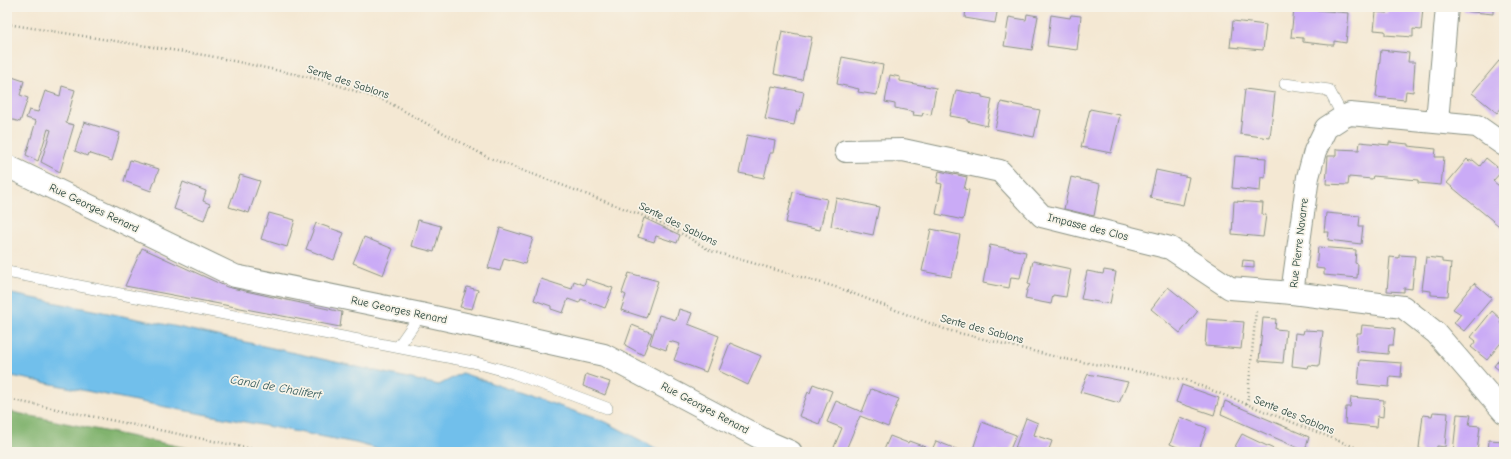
<svg xmlns="http://www.w3.org/2000/svg" width="1511" height="459" viewBox="0 0 1511 459" font-family="'Comic Neue',sans-serif">
	<rect width="100%" height="100%" fill="#f7f3e8"/>
	<filter id="ink" filterUnits="userSpaceOnUse"><feTurbulence type="fractalNoise" baseFrequency=".025" numOctaves="2"/><feDisplacementMap in="SourceGraphic" scale="8" xChannelSelector="R" yChannelSelector="G"/><feConvolveMatrix kernelMatrix="1 2 1 2 8 2 1 2 1" color-interpolation-filters="sRGB"/></filter>
	<filter id="wash" filterUnits="userSpaceOnUse"><feTurbulence type="fractalNoise" baseFrequency=".012" numOctaves="4" result="noise"/><feDisplacementMap in="SourceGraphic" scale="16" xChannelSelector="R" yChannelSelector="G"/><feGaussianBlur stdDeviation="0.9" result="paint"/><feColorMatrix in="noise" values="0 0 0 0 0 0 0 0 0 0 0 0 0 0 0 0 0 1.4 0 .05"/><feComposite in="paint" operator="in"/></filter>
	<g filter="url(#wash)">
		<rect width="100%" height="100%" fill="#f4e8d3"/>
		<polygon fill="#81b36e" stroke="#507851" points="7,411 206,452 7,452"/>
		<polygon fill="#71bfeb" stroke="#487e90" points="7,293 173,326 439,385 462,373 606,422 663,452 388,452 356,443 171,408 7,375"/>
		<g id="blocks">
			<g fill="#caabf6">
				<polygon points="966,7 998,7 995,23 965,18"/>
				<polygon points="1388,7 1423,7 1421,30 1413,29 1413,37 1385,35 1385,31 1374,30 1376,12 1387,13"/>
				<polygon points="1463,7 1493,7 1493,14 1463,11"/>
				<polygon points="1294,8 1349,13 1346,43 1334,41 1334,45 1329,45 1303,42 1303,38 1291,37"/>
				<polygon points="1027,14 1038,16 1032,50 1004,46 1009,17 1026,20"/>
				<polygon points="1051,15 1070,18 1071,15 1081,16 1077,50 1047,46"/>
				<polygon points="1233,21 1266,25 1263,50 1230,47"/>
				<polygon points="782,31 812,37 805,70 804,70 802,80 774,74"/>
				<polygon points="1381,50 1409,53 1408,62 1415,62 1413,92 1406,91 1405,100 1376,97"/>
				<polygon points="1504,55 1504,105 1497,113 1472,93"/>
				<polygon points="842,57 883,65 877,95 858,92 859,89 837,84"/>
				<polygon points="890,75 900,77 900,81 936,88 931,115 923,113 922,116 913,115 914,112 895,108 895,104 885,102"/>
				<polygon points="9,76 24,81 20,95 28,98 20,122 10,119 8,124 7,123 7,83"/>
				<polygon points="62,86 75,90 66,123 74,125 60,172 41,162 51,130 48,129 38,161 26,155 36,121 26,118 29,110 38,112 45,91 60,96"/>
				<polygon points="772,86 804,92 800,111 797,111 794,125 765,119"/>
				<polygon points="1245,89 1275,93 1270,138 1240,134"/>
				<polygon points="956,90 982,95 982,97 992,99 987,126 967,121 967,119 950,116"/>
				<polygon points="1001,102 1040,110 1034,137 995,129"/>
				<polygon points="1090,109 1120,115 1111,153 1081,147"/>
				<polygon points="84,122 120,133 112,161 88,153 87,156 75,151"/>
				<polygon points="747,135 775,141 773,153 770,153 764,178 739,173"/>
				<polygon points="1360,142 1389,145 1389,142 1408,144 1408,146 1436,149 1435,157 1444,157 1441,185 1418,183 1418,180 1373,176 1372,179 1349,177 1348,185 1326,184 1328,156 1336,156 1336,149 1359,150"/>
				<polygon points="1235,156 1266,158 1265,178 1261,177 1260,191 1232,188"/>
				<polygon points="1486,158 1502,171 1493,181 1504,190 1504,230 1447,183 1467,159 1469,161 1473,160 1480,166"/>
				<polygon points="130,160 159,169 151,191 124,181"/>
				<polygon points="1156,170 1189,177 1183,205 1150,198"/>
				<polygon points="939,171 967,177 964,189 969,190 963,220 936,214 942,184 937,183"/>
				<polygon points="240,175 260,181 249,213 229,207"/>
				<polygon points="1071,177 1100,184 1094,216 1064,209"/>
				<polygon points="183,182 206,191 203,201 210,204 204,220 174,209"/>
				<polygon points="793,192 827,199 820,230 786,223"/>
				<polygon points="836,198 879,207 873,235 831,226"/>
				<polygon points="1234,201 1263,203 1262,214 1266,215 1263,237 1232,234"/>
				<polygon points="269,213 295,220 287,247 261,239"/>
				<polygon points="1326,213 1360,216 1359,226 1363,226 1361,244 1328,240 1329,232 1324,232"/>
				<polygon points="644,218 680,235 677,243 656,236 654,242 638,237"/>
				<polygon points="418,220 441,226 434,252 411,246"/>
				<polygon points="316,223 344,233 334,260 306,249"/>
				<polygon points="500,228 533,238 525,264 504,258 500,271 488,268"/>
				<polygon points="931,229 960,235 951,277 922,271"/>
				<polygon points="364,237 393,249 383,275 353,263"/>
				<polygon points="990,245 1026,252 1020,278 1011,277 1009,288 983,283"/>
				<polygon points="1318,247 1356,250 1355,263 1358,264 1357,278 1324,275 1324,269 1316,268"/>
				<polygon points="142,248 227,287 342,312 340,327 125,286"/>
				<polygon points="1399,255 1415,256 1412,289 1404,288 1404,292 1387,291 1390,257 1399,258"/>
				<polygon points="1426,257 1442,259 1442,262 1451,263 1448,296 1431,295 1431,291 1422,290"/>
				<polygon points="1243,260 1254,261 1254,268 1242,267"/>
				<polygon points="1033,261 1071,269 1066,297 1053,295 1051,304 1025,299 1027,290 1030,285 1028,284"/>
				<polygon points="1104,270 1116,272 1110,304 1081,299 1087,271 1103,274"/>
				<polygon points="629,273 658,281 646,318 621,310 626,295 622,293"/>
				<polygon points="541,279 572,289 574,281 584,285 586,279 613,288 605,308 581,299 579,303 568,299 563,313 551,309 551,306 534,300"/>
				<polygon points="1474,283 1492,298 1464,331 1454,323 1461,314 1453,309"/>
				<polygon points="467,287 478,290 472,309 460,307"/>
				<polygon points="1168,287 1198,311 1180,333 1151,309"/>
				<polygon points="679,309 692,313 688,324 719,336 706,372 674,360 680,344 669,341 666,350 650,344 659,315 676,320"/>
				<polygon points="1492,311 1502,320 1500,323 1504,326 1504,339 1487,360 1471,347 1476,341 1471,337"/>
				<polygon points="1263,318 1276,319 1275,329 1286,330 1283,363 1259,361"/>
				<polygon points="1207,319 1244,322 1241,349 1205,346"/>
				<polygon points="632,325 652,333 643,355 625,345"/>
				<polygon points="1362,325 1395,328 1393,345 1389,345 1388,354 1356,351 1357,333 1361,333"/>
				<polygon points="1304,330 1323,331 1319,366 1309,365 1308,368 1292,366 1295,333 1303,334"/>
				<polygon points="730,343 761,356 748,385 719,371"/>
				<polygon points="1504,353 1504,374 1494,366"/>
				<polygon points="1360,360 1402,363 1401,377 1390,376 1389,387 1358,384"/>
				<polygon points="586,374 610,382 605,395 583,386"/>
				<polygon points="1088,374 1128,382 1119,403 1080,392"/>
				<polygon points="813,384 832,391 819,424 799,416 808,392 810,393"/>
				<polygon points="1182,385 1219,398 1214,415 1176,402"/>
				<polygon points="871,389 899,399 888,427 860,416 845,452 832,452 842,428 827,422 836,401 862,412"/>
				<polygon points="1351,397 1384,400 1383,417 1378,416 1377,427 1345,424 1346,407 1350,407"/>
				<polygon points="1225,401 1309,437 1305,451 1221,414"/>
				<polygon points="1433,412 1448,413 1445,447 1437,446 1436,452 1421,452 1421,449 1419,448 1423,415 1432,416"/>
				<polygon points="1457,414 1471,415 1469,425 1480,426 1477,452 1453,452"/>
				<polygon points="1180,417 1207,428 1198,452 1189,452 1170,444"/>
				<polygon points="1026,418 1038,423 1034,435 1052,441 1048,452 1026,452 1015,448"/>
				<polygon points="982,422 1016,435 1009,452 972,452"/>
				<polygon points="1242,434 1248,437 1280,452 1232,452"/>
				<polygon points="890,436 908,443 909,441 925,447 923,452 883,452"/>
				<polygon points="1489,440 1504,441 1504,452 1488,452"/>
				<polygon points="936,441 964,452 931,452"/>
			</g>
		</g>
	</g>
	<g filter="url(#ink)">
		<use href="#blocks" fill-opacity="0" stroke="#8a9284" stroke-width="1"/>
		<g fill="none" stroke-linecap="round" stroke-linejoin="round">
			<defs>
				<g id="service">
					<polyline points="1285,84 1329,90 1343,117"/>
					<polyline points="7,272 473,362 513,373 607,408"/>
					<polyline points="398,347 421,314"/>
				</g>
				<g id="minor">
					<polyline points="1437,121 1447,7"/>
					<polyline points="846,151 903,150 1000,171 1042,216 1170,248 1230,288 1292,293 1403,307 1436,333 1504,412"/>
					<polyline points="7,166 235,276 421,314 604,355 770,443 791,452"/>
					<polyline points="1292,293 1308,177 1315,151 1326,128 1343,117 1350,114 1477,126 1504,145"/>
				</g>
			</defs>
			<use href="#service" stroke="#8a9284" stroke-width="12"/>
			<use href="#minor" stroke="#8a9284" stroke-width="24"/>
			<g stroke="#8a9284" stroke-width="2.5" stroke-dasharray="1 3" stroke-linecap="butt">
				<polyline points="7,24 210,56 322,80 386,101 487,157 636,213 669,226 711,251 839,288 947,330 1065,359 1186,380 1367,452"/>
				<polyline points="7,399 267,452"/>
				<polyline points="1247,404 1256,311"/>
			</g>
			<use href="#service" stroke="#fff" stroke-width="11"/>
			<use href="#minor" stroke="#fff" stroke-width="22"/>
		</g>
	</g>
	<g text-anchor="middle" dominant-baseline="central" stroke-width="3.5" stroke-linejoin="round" paint-order="stroke">
		<g font-size="11" fill="#1f3d34" stroke="#f7f3e8">
			<text transform="translate(348 82) rotate(18)">Sente des Sablons</text>
			<text transform="translate(94 208) rotate(26)">Rue Georges Renard</text>
			<text transform="translate(678 224) rotate(26)">Sente des Sablons</text>
			<text transform="translate(1088 227) rotate(14)">Impasse des Clos</text>
			<text transform="translate(1299 243) rotate(-83)">Rue Pierre Navarre</text>
			<text transform="translate(399 310) rotate(12)">Rue Georges Renard</text>
			<text transform="translate(982 329) rotate(15)">Sente des Sablons</text>
			<text transform="translate(705 408) rotate(28)">Rue Georges Renard</text>
			<text transform="translate(1294 415) rotate(22)">Sente des Sablons</text>
		</g>
		<g font-size="12" font-style="italic" fill="#2f5759" stroke="#f7f3e8">
			<text transform="translate(276 387) rotate(10)">Canal de Chalifert</text>
		</g>
	</g>
	<rect width="1511" height="459" fill="none" stroke="#f7f3e8" stroke-width="24"/>
</svg>
